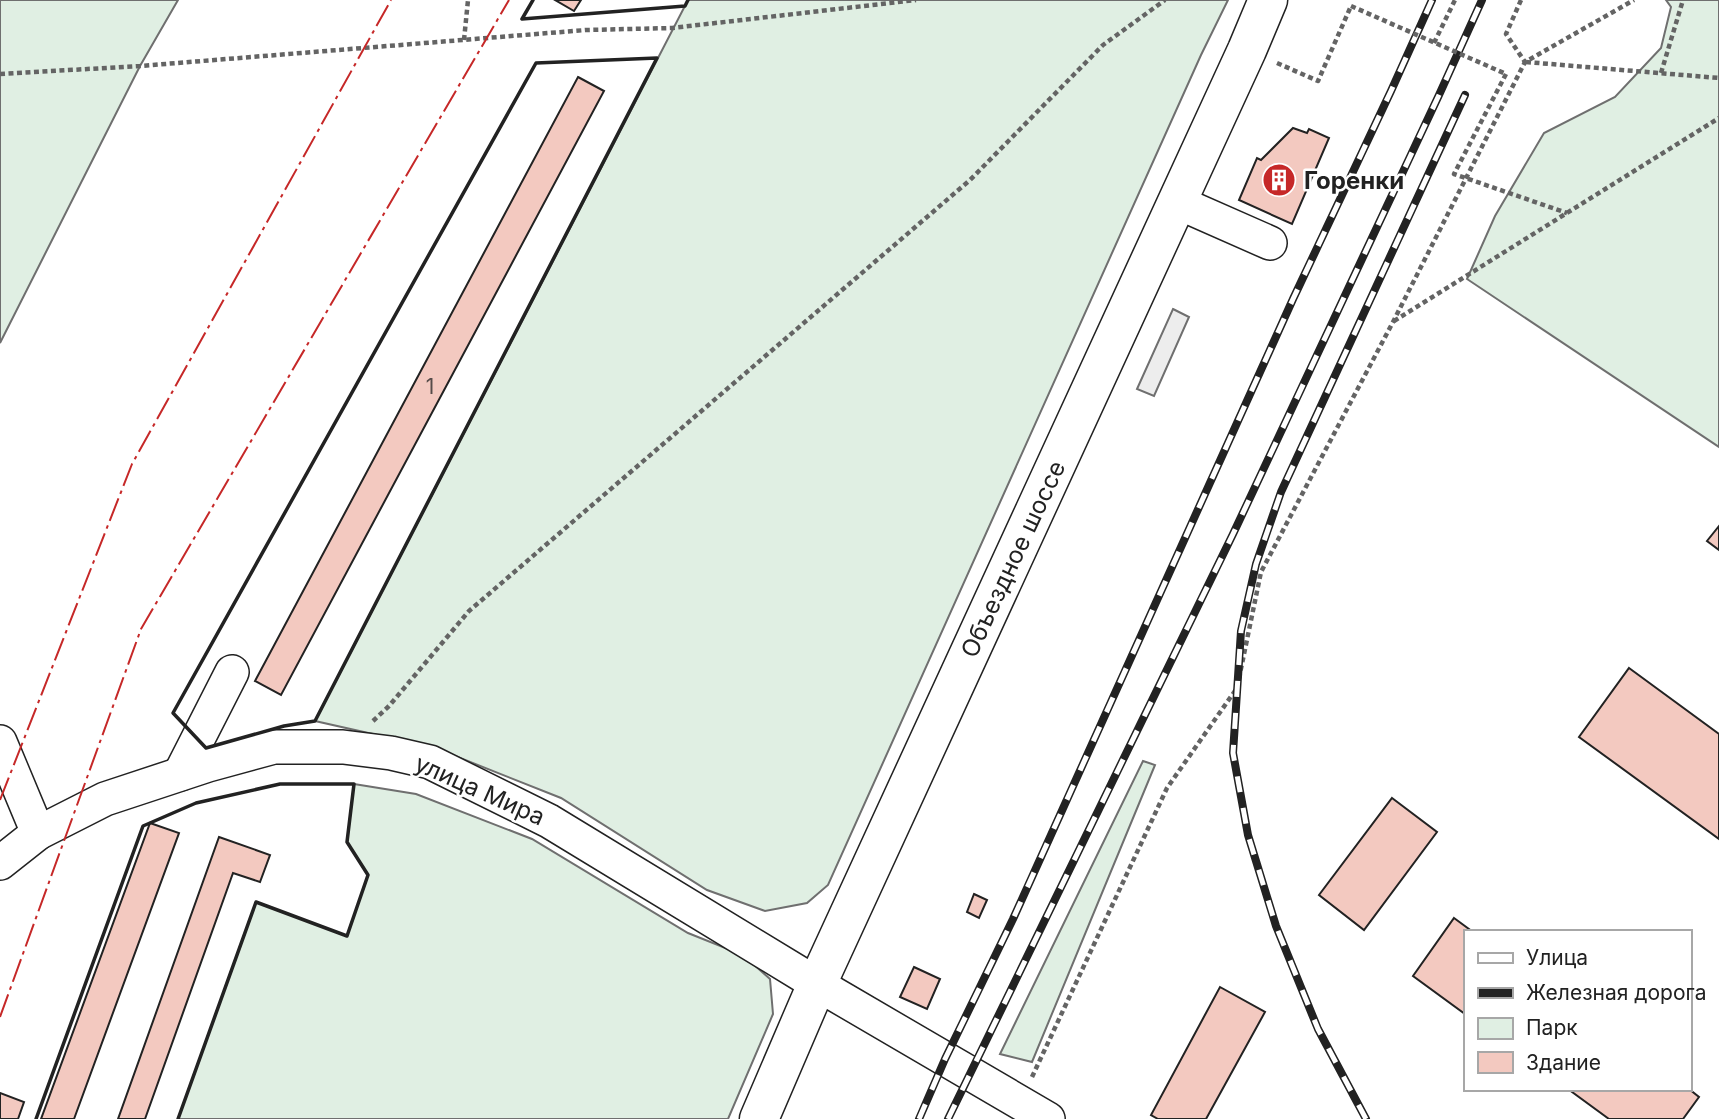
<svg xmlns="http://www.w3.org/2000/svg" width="1719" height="1119" viewBox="0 0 1719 1119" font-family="Inter,sans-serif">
	<rect width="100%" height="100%" fill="#fff"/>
	<g fill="#e0efe3" stroke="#6f6f6f" stroke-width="2">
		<polygon points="0,0 178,0 140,66 0,343"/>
		<polygon points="688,0 1228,0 1201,55 828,885 807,903 765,911 707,890 561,798 435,748 315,721"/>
		<polygon points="1666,0 1719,0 1719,447 1467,279 1495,216 1544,133 1615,97 1661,48 1671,7"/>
		<polygon points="1143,761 1155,765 1032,1062 1000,1054"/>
		<polygon points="354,784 416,794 532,839 688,933 743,955 770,979 773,1014 728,1119 178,1119 256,902 347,936 368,875 347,842"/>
	</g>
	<polygon fill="#ededed" stroke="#6f6f6f" stroke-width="2" points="1173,309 1189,317 1154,396 1137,389"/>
	<g fill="#f3c9c0" stroke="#222" stroke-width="2">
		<polygon points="555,0 581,0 574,11"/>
		<polygon points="578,77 604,91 281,695 255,681"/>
		<polygon points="1293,128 1307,133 1309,129 1329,138 1292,224 1239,200 1257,158 1261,160"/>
		<polygon points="1719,526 1719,550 1707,541"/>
		<polygon points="1629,668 1719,734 1719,839 1579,737"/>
		<polygon points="1392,798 1437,832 1364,930 1319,895"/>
		<polygon points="150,823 179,833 74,1119 41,1119"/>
		<polygon points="219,837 270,855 260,882 233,873 145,1119 118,1119"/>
		<polygon points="974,894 987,900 979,918 967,912"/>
		<polygon points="1454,918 1473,932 1465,932 1465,1014 1413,976"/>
		<polygon points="914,967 940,979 927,1009 900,997"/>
		<polygon points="1220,987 1265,1012 1206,1119 1158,1119 1151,1115"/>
		<polygon points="1568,1089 1689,1089 1699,1097 1683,1119 1609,1119"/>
		<polygon points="0,1093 24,1102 18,1119 0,1119"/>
	</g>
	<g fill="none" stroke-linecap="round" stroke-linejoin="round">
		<defs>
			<g id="minor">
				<polyline points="1177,202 1270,243"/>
				<polyline points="0,742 38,833"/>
				<polyline points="180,774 232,672"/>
				<polyline points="0,863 38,833 105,799 208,765 274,747 343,747 391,753 430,762 549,821 817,984 1048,1119"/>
			</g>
			<polyline id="major" points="759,1119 817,984 1247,50 1268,0"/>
		</defs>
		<use href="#minor" stroke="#222" stroke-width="36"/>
		<use href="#major" stroke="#222" stroke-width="41"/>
		<g stroke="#646464" stroke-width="4.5" stroke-dasharray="5 3.5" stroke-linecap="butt">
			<polyline points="1521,0 1506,34 1525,62"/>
			<polyline points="464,40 468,0"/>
			<polyline points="1434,43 1455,0"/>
			<polyline points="1526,62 1719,78"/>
			<polyline points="1277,63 1318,81 1351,6"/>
			<polyline points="1661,73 1683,0"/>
			<polyline points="0,74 140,66 586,30 672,28 916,0"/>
			<polyline points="1506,74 1454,174 1567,213"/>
			<polyline points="1394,321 1719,118"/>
			<polyline points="373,721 389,706 469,611 970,180 1103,45 1165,0"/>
			<polyline points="1032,1077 1167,788 1237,688 1261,572 1393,322 1525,62 1634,0"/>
		</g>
		<use href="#minor" stroke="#fff" stroke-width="33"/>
		<use href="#major" stroke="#fff" stroke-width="38"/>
		<defs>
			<g id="rail">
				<polyline points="919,1119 945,1059 1013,919 1293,299 1391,91 1432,0"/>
				<polyline points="948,1119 1233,534 1439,95 1482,0"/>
				<polyline points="1366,1119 1318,1029 1276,926 1248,835 1233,753 1241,631 1256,564 1281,492 1465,95"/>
			</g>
		</defs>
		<use href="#rail" stroke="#222" stroke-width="8"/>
		<use href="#rail" stroke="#fff" stroke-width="5" stroke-dasharray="16" stroke-linecap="butt"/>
		<polyline stroke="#646464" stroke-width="4.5" stroke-dasharray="5 3.5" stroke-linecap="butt" points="1351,6 1506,74"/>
		<g stroke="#222" stroke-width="3.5">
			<polyline points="533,0 522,19 685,6 688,0"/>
			<polygon points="657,58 315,721 284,726 206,748 173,713 536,63"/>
			<polyline points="36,1119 143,826 196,803 280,784 354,784 347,842 368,875 347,936 256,902 178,1119"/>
		</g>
		<g stroke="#c62828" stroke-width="2" stroke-dasharray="24 5 3.5 5" stroke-linecap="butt">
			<polyline points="0,800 132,464 391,0"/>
			<polyline points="0,1017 141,629 509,0"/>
		</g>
	</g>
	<defs>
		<symbol id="building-disc" viewBox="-11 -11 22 22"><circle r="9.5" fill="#c62828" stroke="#fff"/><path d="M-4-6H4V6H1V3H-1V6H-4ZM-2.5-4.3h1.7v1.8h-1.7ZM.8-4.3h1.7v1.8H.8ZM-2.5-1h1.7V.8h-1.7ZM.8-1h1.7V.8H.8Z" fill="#fff"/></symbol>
	</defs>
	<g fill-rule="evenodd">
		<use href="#building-disc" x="1260" y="161" width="38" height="38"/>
	</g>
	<g text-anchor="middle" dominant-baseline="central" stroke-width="5" stroke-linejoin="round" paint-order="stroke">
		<g font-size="21" fill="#564c4a">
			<text x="430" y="386">1</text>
		</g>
		<g font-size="24" font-weight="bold" fill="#222" stroke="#fff" text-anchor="start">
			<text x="1304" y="180">Горенки</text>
		</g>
		<g font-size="24" fill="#222" stroke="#fff">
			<text transform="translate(1013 559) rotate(-65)">Объездное шоссе</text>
			<text transform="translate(480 790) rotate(24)">улица Мира</text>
		</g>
	</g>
	<rect x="1464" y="930" width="228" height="161" fill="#ffffff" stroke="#a7a7a7" stroke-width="2"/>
	<rect x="1478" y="953" width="35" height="10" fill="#ffffff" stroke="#a7a7a7" stroke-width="2"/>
	<text x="1526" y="965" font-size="21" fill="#222222">Улица</text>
	<rect x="1478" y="988" width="35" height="10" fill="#222222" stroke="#a7a7a7" stroke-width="2"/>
	<text x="1526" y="1000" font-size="21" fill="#222222">Железная дорога</text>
	<rect x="1478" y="1018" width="35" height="21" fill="#e0efe3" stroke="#a7a7a7" stroke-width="2"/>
	<text x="1526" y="1035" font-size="21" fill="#222222">Парк</text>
	<rect x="1478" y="1052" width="35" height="21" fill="#f3c9c0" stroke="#a7a7a7" stroke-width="2"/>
	<text x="1526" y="1070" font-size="21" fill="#222222">Здание</text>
</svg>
